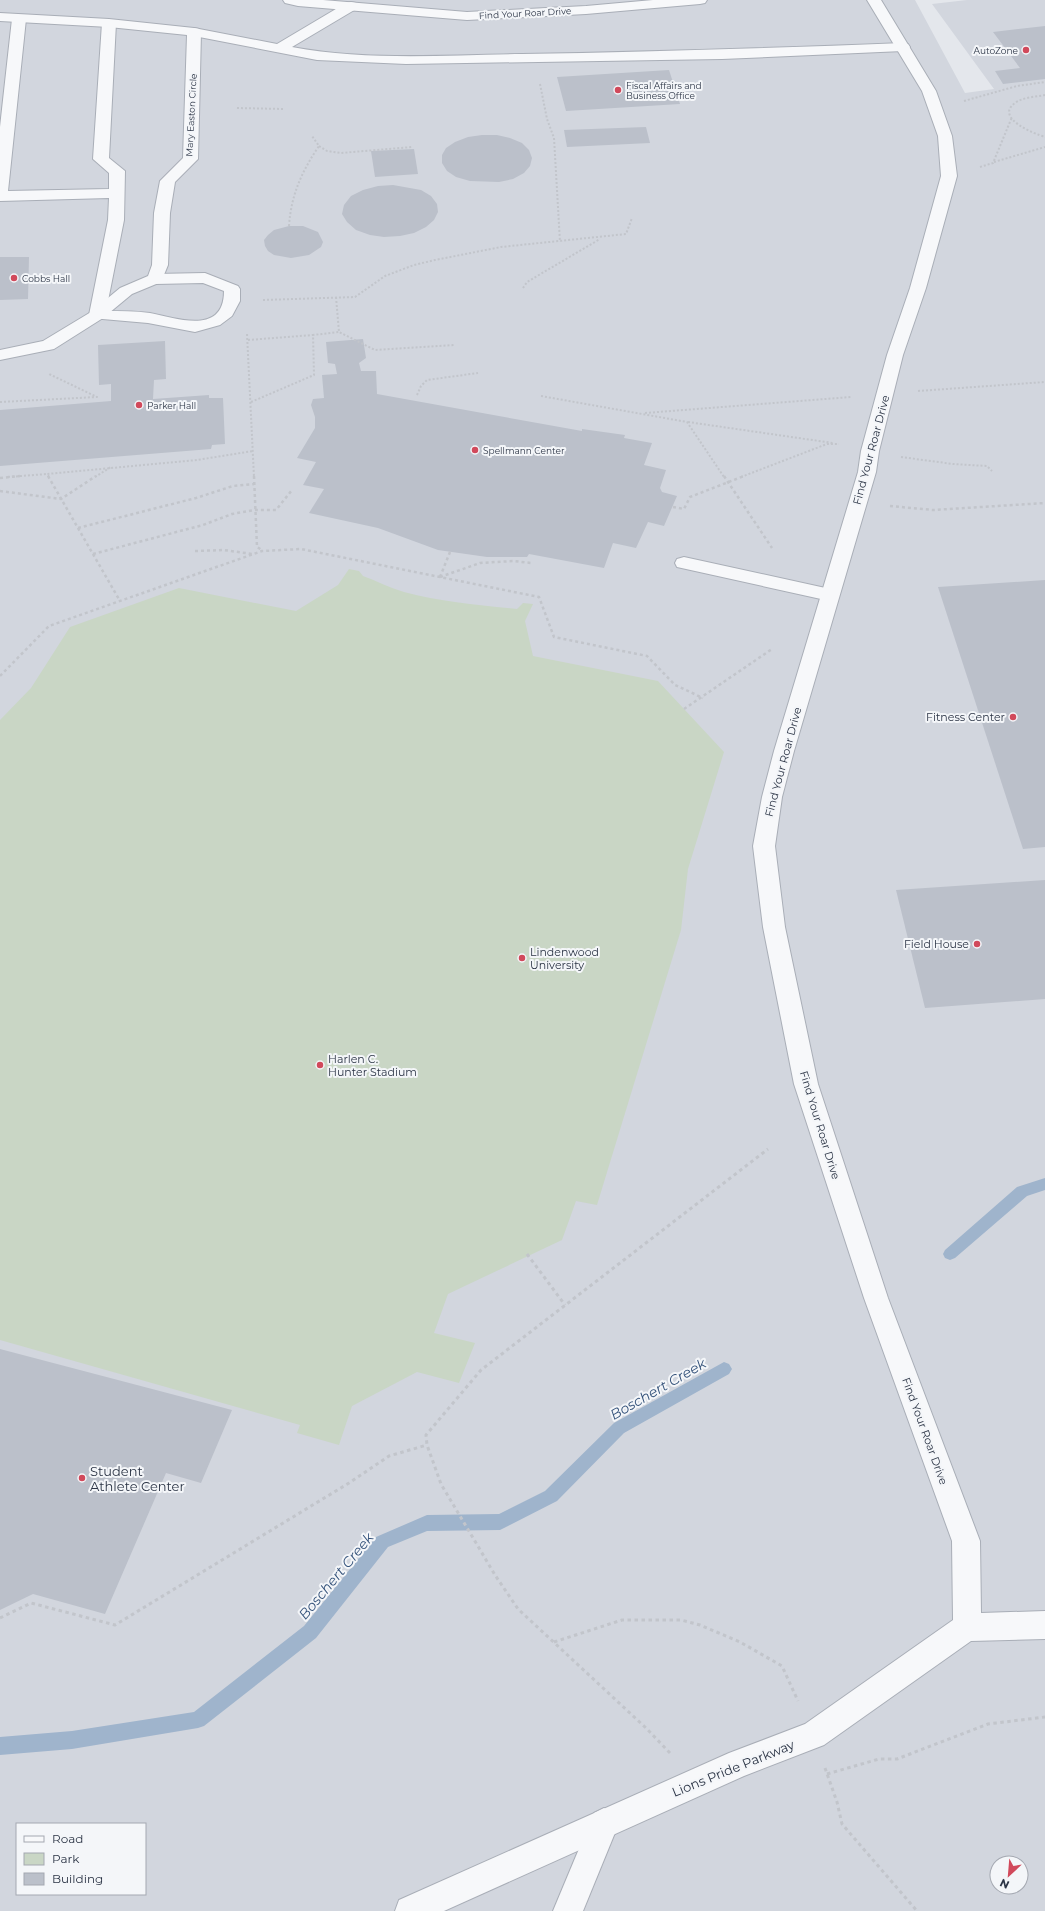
<svg xmlns="http://www.w3.org/2000/svg" width="1045" height="1911" viewBox="0 0 1045 1911" font-family="Montserrat,sans-serif">
	<rect width="100%" height="100%" fill="#e4e7ec"/>
	<path fill="#d2d6de" fill-rule="evenodd" d="M0 0H915L965 93 994 89 932 4 967 0H1045V1911H0ZM17 1824H145V1894H17ZM997 1863H1021V1887H997Z"/>
	<path fill="#c9d6c5" d="M349 569 359 571 363 576C377 581 390 588 404 592 441 602 479 605 517 609L523 603 533 604 525 621 533 656 658 681 724 752 688 869 681 930 597 1205 576 1201 562 1240 448 1294 434 1333 475 1343 459 1383 417 1372 352 1406 339 1445 297 1433 300 1425 0 1340V720L31 688 70 627 179 588 296 611 338 585Z"/>
	<g fill="none" stroke-linecap="round" stroke-linejoin="round">
		<g fill="#9fb4cc" fill-rule="evenodd">
			<polygon points="1045,1178 1045,1190 1027,1196 955,1258 950,1260 945,1258 943,1254 945,1250 1017,1187"/>
			<polygon points="724,1362 729,1364 732,1369 729,1374 624,1433 557,1501 506,1527 500,1530 427,1531 388,1547 316,1638 204,1726 198,1728 72,1749 0,1755 0,1737 72,1731 194,1712 304,1626 376,1537 427,1515 499,1514 545,1491 614,1423"/>
		</g>
	</g>
	<g fill="#bbc0ca">
		<polygon points="1045,26 1045,79 1003,84 995,71 1020,68 993,32"/>
		<polygon points="669,70 680,104 566,111 557,77"/>
		<polygon points="646,127 650,143 567,147 564,130"/>
		<polygon points="482,135 497,135 510,138 522,143 529,150 532,158 530,166 524,173 513,179 499,182 470,181 456,177 447,171 442,163 442,155 446,148 455,142 468,137"/>
		<polygon points="414,149 418,174 375,177 371,151"/>
		<polygon points="393,185 421,190 431,196 437,204 438,212 434,220 426,227 414,233 400,236 384,237 370,235 356,230 347,222 342,214 344,205 351,196 363,190 378,186"/>
		<polygon points="289,226 303,226 318,232 323,242 321,247 309,255 291,258 274,255 268,251 265,246 264,240 268,235 274,230"/>
		<polygon points="0,257 29,257 28,299 0,300"/>
		<polygon points="363,339 366,358 359,363 361,371 376,371 377,394 582,431 582,429 625,435 624,438 652,443 644,465 666,470 660,488 662,492 677,496 664,526 648,522 636,548 613,543 604,568 529,554 527,557 487,557 438,550 378,528 309,513 324,489 303,485 316,462 297,458 315,428 315,417 311,405 313,399 324,398 322,375 337,374 335,364 328,363 326,342"/>
		<polygon points="165,341 166,379 154,380 153,399 209,395 209,398 223,398 225,444 212,445 211,449 0,466 0,410 111,401 111,384 99,385 98,345"/>
		<polygon points="1045,580 1045,847 1023,849 938,587"/>
		<polygon points="1045,880 1045,999 925,1008 896,890"/>
		<polygon points="0,1349 232,1410 201,1483 166,1473 105,1614 33,1594 0,1610"/>
	</g>
	<g fill="none" stroke-linecap="round" stroke-linejoin="round">
		<defs>
			<g id="service">
				<path d="M351 2 356 3 358 6 356 9 292 47C365 61 448 55 522 54 649 52 776 48 903 43L908 44 910 47 908 50 903 51 722 59 406 64 317 60 194 36 189 35 187 32 189 29 194 28 277 44 346 3Z"/>
				<path d="M19 15 24 16 26 19 8 191 109 189V173L93 159 102 23 104 20H114L116 23 109 158 125 171 124 220 106 311C120 311 135 311 150 313 176 318 224 336 224 291L203 283 155 284 149 282 147 279 149 276 155 274 205 273 238 286 240 289V301L232 316 220 325 195 332 148 323 91 318 89 315 108 220 109 198 0 201V127L12 19 14 16Z"/>
				<polygon points="684,557 830,589 837,591 839,595 837,599 830,601 677,567 675,563 677,559"/>
				<polygon points="604,1808 614,1813 619,1823 583,1911 553,1911 594,1813"/>
			</g>
			<g id="minor">
				<polygon points="283,0 323,0 467,12 586,6 653,0 707,0 705,3 700,4 586,14 467,20 298,6 285,3"/>
				<polygon points="867,0 881,0 936,91 952,136 957,176 926,288 903,355 879,451 876,472 794,751 782,797 775,846 785,927 818,1084 888,1298 980,1541 981,1613 1045,1611 1045,1639 971,1641 824,1745 744,1776 444,1911 395,1911 399,1900 729,1753 805,1724 953,1620 952,1541 864,1298 794,1084 763,927 753,846 762,797 774,751 858,472 861,451 887,355 910,288 941,176 938,136 922,91"/>
				<polygon points="0,13 109,19 194,28 199,29 201,32 198,159 175,182 170,213 168,265 161,282 132,294 103,318 54,349 0,360 0,350 43,341 91,312 120,288 148,276 152,265 154,213 160,181 183,158 187,35 109,27 0,21"/>
			</g>
		</defs>
		<use href="#service" stroke="#a9aeb7" stroke-width="2"/>
		<use href="#minor" stroke="#a9aeb7" stroke-width="2"/>
		<g stroke="#c2c5cb" stroke-width="2" stroke-dasharray="2 2" stroke-linecap="butt">
			<polyline points="540,84 547,119 554,138 560,242"/>
			<path d="M1045 95C1035 97 1023 97 1015 103 994 118 1035 134 1045 137"/>
			<polyline points="964,101 1017,86 1045,82"/>
			<polyline points="237,108 283,109"/>
			<polyline points="319,146 327,151 341,153 412,147"/>
			<polyline points="994,162 1045,147"/>
			<polyline points="980,167 993,163 1012,117"/>
			<path d="M289 226C291 195 302 171 319 146L312 136"/>
			<polyline points="523,288 527,282 600,239"/>
			<polyline points="336,297 339,332 375,350 454,345"/>
			<polyline points="263,300 355,297 385,276 414,265 435,260 501,247 626,234 632,218"/>
			<polyline points="247,334 254,477"/>
			<polyline points="248,340 313,335"/>
			<polyline points="918,391 1045,382"/>
			<polyline points="417,395 421,386 427,380 478,373"/>
			<polyline points="541,396 687,422 724,477"/>
			<polyline points="0,402 97,397 49,374"/>
			<polyline points="251,402 314,375 313,335 339,332"/>
			<polyline points="645,413 851,397"/>
			<polyline points="688,422 833,443"/>
			<polyline points="901,457 953,464 987,466 992,471"/>
			<polyline points="8,477 47,474"/>
			<polyline points="49,477 47,474 197,460 253,451"/>
			<polyline points="95,477 111,467"/>
			<polyline points="741,477 827,444 839,444"/>
		</g>
		<g stroke="#c2c5cb" stroke-width="2.5" stroke-dasharray="3 3" stroke-linecap="butt">
			<polyline points="48,476 120,601"/>
			<polyline points="254,476 257,547 262,550"/>
			<polyline points="724,476 772,548"/>
			<polyline points="0,478 20,476"/>
			<polyline points="0,491 61,499 96,476"/>
			<polyline points="890,506 933,510 1045,503"/>
			<polyline points="673,507 684,509 690,497 744,476"/>
			<polyline points="78,528 196,498 233,486 254,484"/>
			<polyline points="195,551 224,550 252,554"/>
			<polyline points="93,554 203,525 232,514 255,510 276,510 292,490"/>
			<polyline points="440,577 480,563 513,561 531,563"/>
			<polyline points="440,577 450,552"/>
			<polyline points="0,676 49,626 262,551 301,549 539,597 554,637 647,656 675,685 703,698"/>
			<polyline points="684,709 772,649"/>
		</g>
		<g stroke="#c2c5cb" stroke-width="3" stroke-dasharray="3.5 3.5" stroke-linecap="butt">
			<polyline points="527,1254 565,1305"/>
			<polyline points="0,1618 31,1603 115,1625 349,1483 389,1456 427,1445"/>
			<polyline points="554,1642 622,1620 681,1620 700,1625 740,1642 782,1666 798,1701"/>
			<polyline points="670,1753 646,1728 518,1609 495,1575 441,1484 427,1445 426,1435 481,1370 768,1149"/>
			<polyline points="825,1768 837,1802 842,1824 917,1911"/>
			<polyline points="827,1774 879,1759 897,1759 988,1724 1045,1717"/>
		</g>
		<use href="#service" fill="#f7f8fa" fill-rule="evenodd"/>
		<use href="#minor" fill="#f7f8fa" fill-rule="evenodd"/>
	</g>
	<g fill="#d1495b" stroke="#f4f6f9" stroke-width="1.5">
		<circle cx="1026" cy="50" r="4"/>
		<circle cx="618" cy="90" r="4"/>
		<circle cx="14" cy="278" r="4"/>
		<circle cx="139" cy="405" r="4"/>
		<circle cx="475" cy="450" r="4"/>
		<circle cx="1013" cy="717" r="4"/>
		<circle cx="977" cy="944" r="4"/>
		<circle cx="522" cy="958" r="4"/>
		<circle cx="320" cy="1065" r="4"/>
		<circle cx="82" cy="1478" r="4"/>
	</g>
	<g text-anchor="middle" dominant-baseline="central" stroke-width="4" stroke-linejoin="round" paint-order="stroke">
		<g font-size="9" fill="#2b3445" stroke="#f4f6f9">
			<text transform="translate(525 13) rotate(-3)">Find Your Roar Drive</text>
			<text transform="translate(191 115) rotate(-87)">Mary Easton Circle</text>
		</g>
		<g font-size="9" fill="#2b3445" stroke="#f4f6f9" text-anchor="start">
			<text x="1018" y="50" text-anchor="end">AutoZone</text>
			<text x="626" y="85">Fiscal Affairs and<tspan x="626" dy="10">Business Office</tspan></text>
			<text x="22" y="278">Cobbs Hall</text>
			<text x="147" y="405">Parker Hall</text>
			<text x="483" y="450">Spellmann Center</text>
		</g>
		<g font-size="11" fill="#2b3445" stroke="#f4f6f9">
			<text transform="translate(871 450) rotate(-75)">Find Your Roar Drive</text>
			<text transform="translate(783 762) rotate(-75)">Find Your Roar Drive</text>
			<text transform="translate(820 1125) rotate(73)">Find Your Roar Drive</text>
			<text transform="translate(925 1431) rotate(70)">Find Your Roar Drive</text>
		</g>
		<g font-size="11" fill="#2b3445" stroke="#f4f6f9" text-anchor="end">
			<text x="1005" y="717">Fitness Center</text>
			<text x="969" y="944">Field House</text>
			<text x="530" y="952" text-anchor="start">Lindenwood<tspan x="530" dy="13">University</tspan></text>
			<text x="328" y="1059" text-anchor="start">Harlen C.<tspan x="328" dy="13">Hunter Stadium</tspan></text>
		</g>
		<g font-size="13" fill="#2b3445" stroke="#f4f6f9" text-anchor="start">
			<text x="90" y="1471">Student<tspan x="90" dy="15">Athlete Center</tspan></text>
		</g>
		<g font-size="13" fill="#2b3445" stroke="#f4f6f9">
			<text transform="translate(733 1768) rotate(-22)">Lions Pride Parkway</text>
		</g>
		<g font-size="14" font-style="italic" fill="#34527a" stroke="#f4f6f9">
			<text transform="translate(658 1389) rotate(-30)">Boschert Creek</text>
			<text transform="translate(336 1576) rotate(-50)">Boschert Creek</text>
		</g>
	</g>
	<rect x="16" y="1823" width="130" height="72" fill="#f4f6f9" stroke="#a4a8b1"/>
	<rect x="24" y="1836" width="20" height="6" fill="#f7f8fa" stroke="#a4a8b1"/>
	<text x="52" y="1843" font-size="12" fill="#2b3445">Road</text>
	<rect x="24" y="1853" width="20" height="12" fill="#c9d6c5" stroke="#a4a8b1"/>
	<text x="52" y="1863" font-size="12" fill="#2b3445">Park</text>
	<rect x="24" y="1873" width="20" height="12" fill="#bbc0ca" stroke="#a4a8b1"/>
	<text x="52" y="1883" font-size="12" fill="#2b3445">Building</text>
	<g transform="translate(1009 1875) rotate(206)"><circle r="19" fill="#f4f6f9" stroke="#a4a8b1"/>
	<path d="M0-3L7 15L0 10L-7 15Z" fill="#d1495b"/>
	<text y="-6" font-size="11" font-weight="bold" text-anchor="middle" fill="#2b3445">N</text>
	</g>
</svg>
